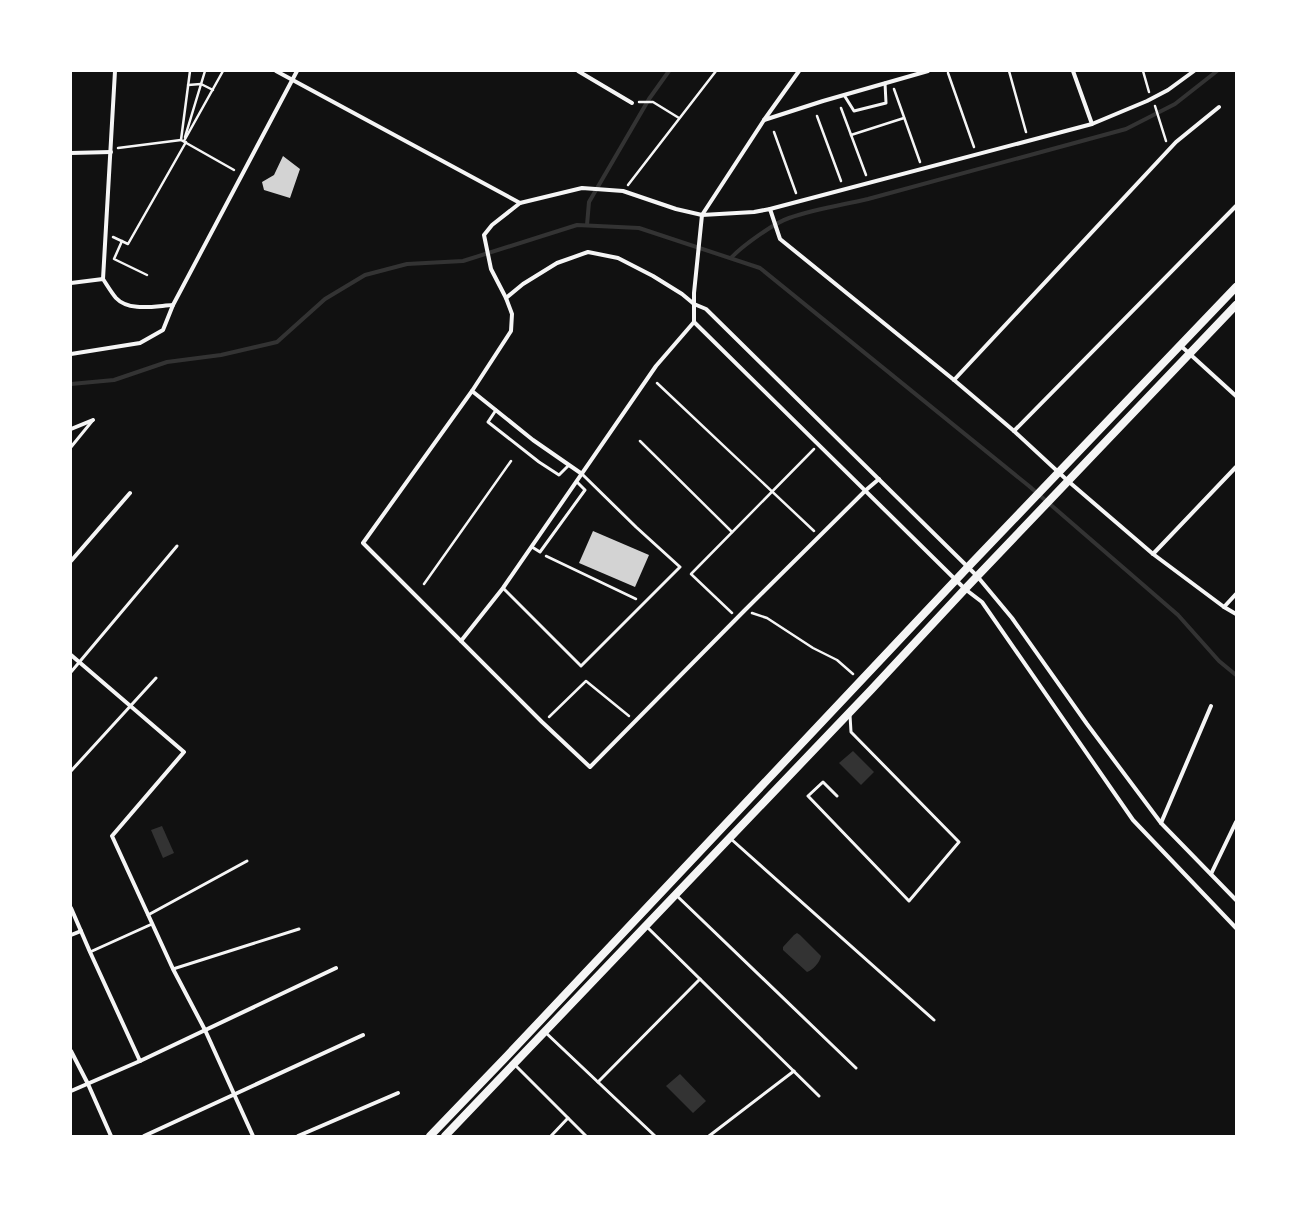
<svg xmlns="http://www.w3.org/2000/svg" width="1307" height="1207" viewBox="0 0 1307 1207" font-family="Poppins,sans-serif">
	<rect width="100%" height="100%" fill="#111"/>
	<g fill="#333">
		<polygon points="853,751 874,772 861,785 839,763"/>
		<polygon points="162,826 174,853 163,858 151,830"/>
		<path d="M797 933 800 935 821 956C820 962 813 970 807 972L783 950V947L794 935Z"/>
		<polygon points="680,1074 706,1101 693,1113 666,1086"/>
	</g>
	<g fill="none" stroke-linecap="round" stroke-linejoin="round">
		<g stroke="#333" stroke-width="4">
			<polyline points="587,225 589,202 649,99 669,71"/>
			<path d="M731 258C742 246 774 223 789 218 815 209 842 205 868 199L1126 129 1175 104 1217 71"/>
			<polyline points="71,384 114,380 167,362 221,355 277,342 325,299 365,275 407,264 463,261 577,225 639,228 760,268 1029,486 1178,615 1219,661 1236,675"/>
		</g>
	</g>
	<g fill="#d3d3d3">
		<polygon points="283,156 300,169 290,198 264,190 262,182 274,175"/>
		<polygon points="593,531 649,555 635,587 579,563"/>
	</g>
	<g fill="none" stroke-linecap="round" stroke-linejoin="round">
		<g stroke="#f5f5f5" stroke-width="2.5">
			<polyline points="190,71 181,140 234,170"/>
			<polyline points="1009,71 1026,132"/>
			<polyline points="1143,71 1149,92"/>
			<polyline points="948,73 974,147"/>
			<polyline points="188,85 201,84 213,90"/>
			<polyline points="894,89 920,162"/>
			<polyline points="639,102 653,102 679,118"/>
			<polyline points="1155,106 1166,141"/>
			<polyline points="841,108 866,175"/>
			<polyline points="817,116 841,181"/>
			<polyline points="774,132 796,193"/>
			<polyline points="851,135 904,118"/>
			<polyline points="185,137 205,71"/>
			<polyline points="184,141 223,71"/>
			<polyline points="118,148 181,140"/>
			<polyline points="628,185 716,71"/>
			<polyline points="113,237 128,244 186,142"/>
			<polyline points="122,241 114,259 147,275"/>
			<polyline points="657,383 814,531"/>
			<polyline points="640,441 732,532"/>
			<polyline points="546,556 636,599"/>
			<polyline points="424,584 511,461"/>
			<polyline points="732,613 691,574 814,449"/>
			<polyline points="752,613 767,618 813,648 837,660 853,674"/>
			<polyline points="549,717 586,681 629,716"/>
		</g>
		<g stroke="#f5f5f5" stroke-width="3">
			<polyline points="844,95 854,111 886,103 885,83"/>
			<polyline points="496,410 488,422 539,462 559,475 569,465"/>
			<polyline points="71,447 93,420"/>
			<polyline points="532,547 540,552 585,490 577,482"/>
			<polyline points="503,588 581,666 680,567 636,527 582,474"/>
			<polyline points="71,672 177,546"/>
			<polyline points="71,771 156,678"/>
			<polyline points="837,796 823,782 808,796 909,901 959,842 851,732 850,715"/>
			<polyline points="731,839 934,1020"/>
			<polyline points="676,895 856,1068"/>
			<polyline points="148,915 247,861"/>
			<polyline points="646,926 819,1096"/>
			<polyline points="90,952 152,924"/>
			<polyline points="173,969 299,929"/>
			<polyline points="545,1032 655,1136"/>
			<polyline points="515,1065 586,1136"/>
			<polyline points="598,1082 700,979"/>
			<polyline points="551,1136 568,1118"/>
			<polyline points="709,1136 794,1071"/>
		</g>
		<g stroke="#f5f5f5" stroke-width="4">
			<polyline points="276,71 520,203"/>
			<polyline points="578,71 632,103"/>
			<polyline points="1073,71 1092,124"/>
			<polyline points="764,120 823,101 928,71"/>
			<polyline points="71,153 111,152"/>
			<polyline points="770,209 1092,124 1147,101 1168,90 1194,71"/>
			<polyline points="103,279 115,71"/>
			<path d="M71 283 103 279C107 285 111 292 116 298 129 312 155 306 173 305"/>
			<polyline points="506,298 523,284 557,263 588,252 618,258 653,276 682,294 694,304 706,309 977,576 1012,618 1087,724 1161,823 1236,900"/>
			<polyline points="694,322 965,589 982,602 1133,820 1236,928"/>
			<polyline points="1181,346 1236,396"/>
			<polyline points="71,354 140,343 163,330 173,305 297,71"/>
			<polyline points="954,380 1176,142 1219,107"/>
			<polyline points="472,391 533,440 582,474"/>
			<polyline points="71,429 93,420"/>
			<polyline points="1014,431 1236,206"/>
			<polyline points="879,479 866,490 744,611 590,767 542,722 363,543 472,391 511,331 512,314 506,298 491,269 484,235 492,225 520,203 582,188 623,191 676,209 702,215 754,212 770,209 780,239 954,380 1014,431 1068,481 1153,554 1224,607 1236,614"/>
			<polyline points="1153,554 1236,467"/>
			<polyline points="71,561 130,493"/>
			<polyline points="1224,607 1236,594"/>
			<polyline points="461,641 503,588 656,366 694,322 694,293 702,215 764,120 799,71"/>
			<polyline points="71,655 184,752 112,836 173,969 205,1030 253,1136"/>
			<polyline points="1161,823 1211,706"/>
			<polyline points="1211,874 1236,822"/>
			<polyline points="71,908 90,952 140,1061"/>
			<polyline points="71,935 81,931"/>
			<polyline points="71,1051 88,1084 111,1136"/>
			<polyline points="71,1091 140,1061 336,968"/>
			<polyline points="144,1136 363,1035"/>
			<polyline points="298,1136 398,1093"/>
		</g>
		<g stroke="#f5f5f5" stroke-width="8">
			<polyline points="430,1136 507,1056 968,567 1236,287"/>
			<polyline points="445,1136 871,690 965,589 1236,305"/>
		</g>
	</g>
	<rect width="1307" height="1207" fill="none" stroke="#ffffff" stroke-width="144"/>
</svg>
